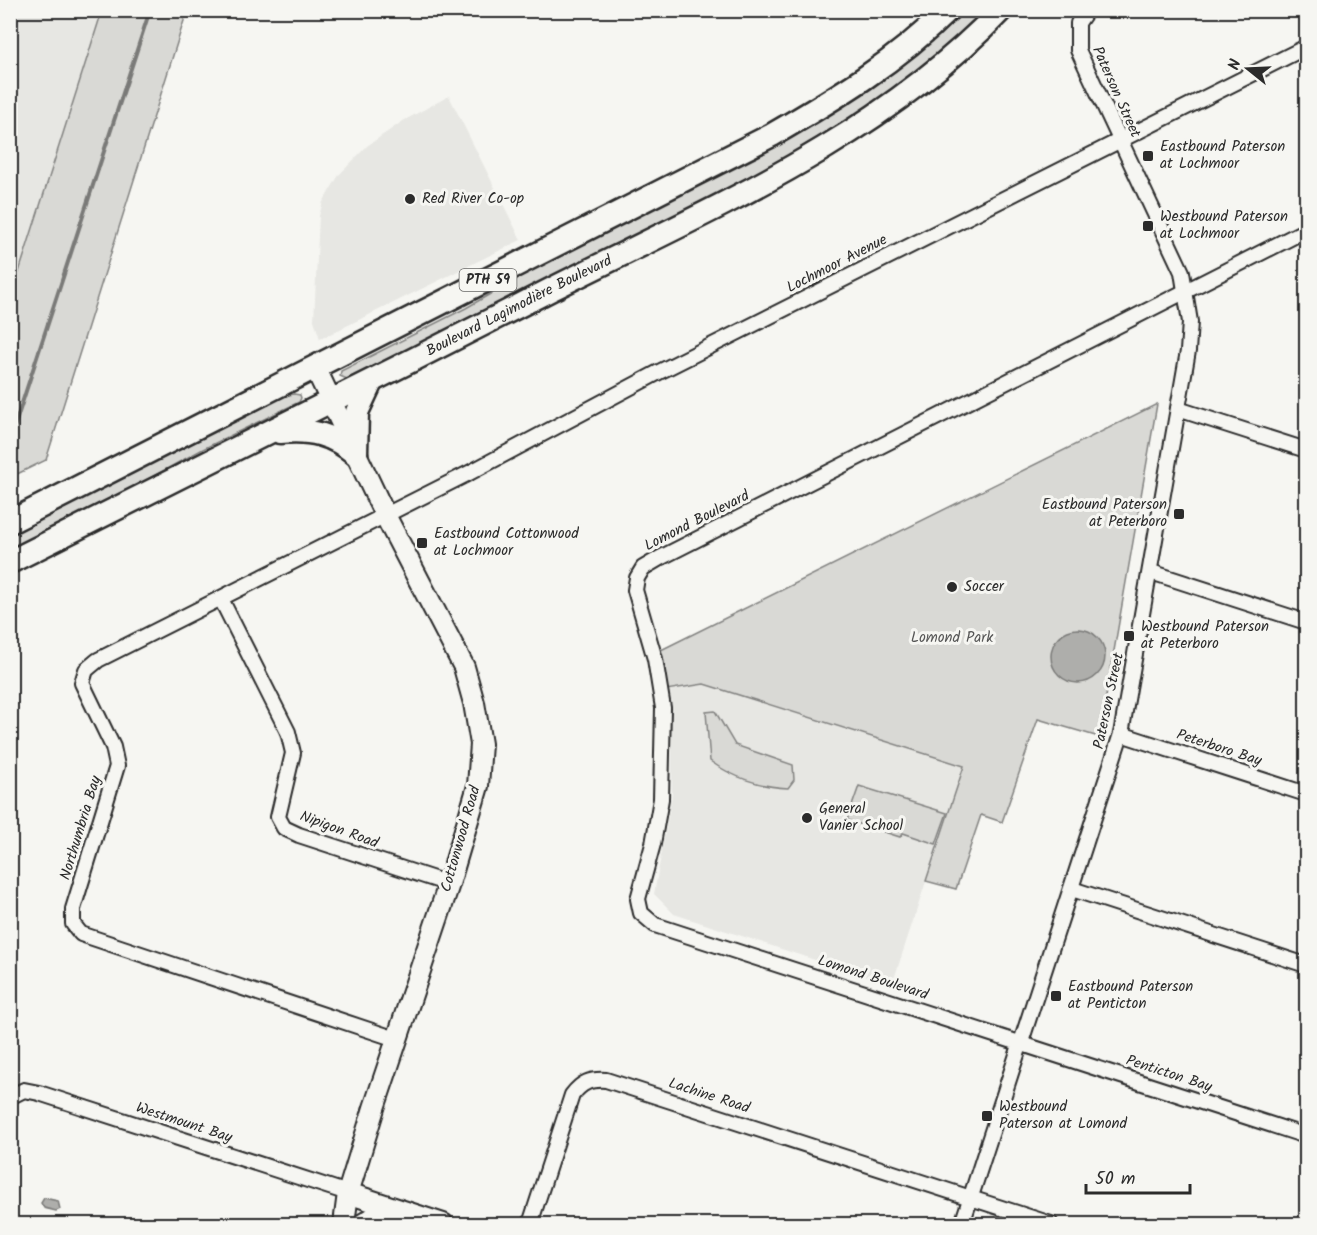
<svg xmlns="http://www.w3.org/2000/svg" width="1317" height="1235" viewBox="0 0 1317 1235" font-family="Kalam,sans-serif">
	<rect width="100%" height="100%" fill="#f6f6f2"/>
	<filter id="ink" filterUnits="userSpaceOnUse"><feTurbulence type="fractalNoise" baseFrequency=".0167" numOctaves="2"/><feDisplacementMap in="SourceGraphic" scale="12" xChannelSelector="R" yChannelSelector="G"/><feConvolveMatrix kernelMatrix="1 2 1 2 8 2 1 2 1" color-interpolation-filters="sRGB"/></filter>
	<g filter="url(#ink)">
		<g fill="#e7e7e3">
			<polygon points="11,11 102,11 11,297"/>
			<polygon points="449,96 521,240 320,339 314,320 319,216 323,202 339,175 367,146 403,121"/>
			<polygon points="704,684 964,766 892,985 674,914 654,894 672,794 672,746 666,690"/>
		</g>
		<g fill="#d9d9d5" stroke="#828280" stroke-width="1.5">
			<polygon points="102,11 187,11 46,460 11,477 11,297"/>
			<polygon points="960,11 990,11 898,91 795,156 363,376 347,379 340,376 341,371 466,308 920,47"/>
			<polygon points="294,394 300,395 301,398 299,402 203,449 11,554 11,531 275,398"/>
			<polygon points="1157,404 1099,737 1038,719 1002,822 981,815 956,889 926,881 964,766 704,684 666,690 661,650"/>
			<path d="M715 711 735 745 793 765 794 780 788 788C761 787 732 777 710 761L706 712Z"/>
			<polygon points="859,786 947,813 936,844 903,833 900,837 847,820"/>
		</g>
		<g fill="#aeaeab" stroke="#7a7a78" stroke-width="1.5">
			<circle cx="1078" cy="656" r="27"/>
			<polygon points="44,1198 58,1201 60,1209 56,1211 44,1208 41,1203"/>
		</g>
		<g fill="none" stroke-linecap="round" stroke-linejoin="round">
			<polyline stroke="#7a7a78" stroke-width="4" points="12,434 150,10"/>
			<defs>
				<g id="street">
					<polyline points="1306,230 660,558 643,568 637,578 635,590 655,659 663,708 661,799 653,844 638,899 641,913 655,925 1306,1136"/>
					<polyline points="1178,409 1306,450"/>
					<polyline points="1151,572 1306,622"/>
					<polyline points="221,599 288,732 293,753 278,817 284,828 299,835 449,884"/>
					<polyline points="1121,734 1306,794"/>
					<polyline points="1072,889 1306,965"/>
					<polyline points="396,1039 81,934 73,924 73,909 117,766 113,747 82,683 86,670 98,660 471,472 659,372 1306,47"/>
					<polyline points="10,1097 24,1090 39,1093 348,1193"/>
					<path d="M530 1224 572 1095C582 1082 590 1079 606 1080L1051 1224"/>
					<polyline points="962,1224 1121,734 1188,351 1190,322 1182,272 1078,50 1078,23 1087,10"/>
				</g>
				<g id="secondary">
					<polyline points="315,367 385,515 464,667 474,703 481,744 478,786 449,884 374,1108 348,1193 344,1224"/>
					<polyline points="348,1193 443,1224"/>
					<polyline points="363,1224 376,1216 400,1211"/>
				</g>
				<g id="primary">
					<path d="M280 432C311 429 332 434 356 454"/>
					<polyline points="356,454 357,412 371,382"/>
					<path d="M10 522 772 135C834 99 896 62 948 10"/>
					<path id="s1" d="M10 562C192 472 372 381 552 289 709 210 877 140 1001 10"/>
				</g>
			</defs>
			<use href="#street" stroke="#2b2b2b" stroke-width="18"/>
			<use href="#secondary" stroke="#2b2b2b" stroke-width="24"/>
			<use href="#primary" stroke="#2b2b2b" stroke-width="27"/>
			<use href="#street" stroke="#f6f6f2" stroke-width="14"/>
			<use href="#secondary" stroke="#f6f6f2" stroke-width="20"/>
			<use href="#primary" stroke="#f6f6f2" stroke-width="22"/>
		</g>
	</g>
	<g fill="#2b2b2b" stroke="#f6f6f2" stroke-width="2">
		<rect x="1142" y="150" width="12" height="12" rx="3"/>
		<circle cx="410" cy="199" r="6"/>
		<rect x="1142" y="220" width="12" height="12" rx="3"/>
		<rect x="1173" y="508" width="12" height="12" rx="3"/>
		<rect x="416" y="537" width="12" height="12" rx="3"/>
		<circle cx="952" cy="587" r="6"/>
		<rect x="1123" y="630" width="12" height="12" rx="3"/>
		<circle cx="807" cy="818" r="6"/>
		<rect x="1050" y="990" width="12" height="12" rx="3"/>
		<rect x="981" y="1110" width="12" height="12" rx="3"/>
	</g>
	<g text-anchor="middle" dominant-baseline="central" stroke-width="6" stroke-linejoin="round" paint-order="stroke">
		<rect fill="#f6f6f2" stroke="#686867" stroke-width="1.5" x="459.5" y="269" width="57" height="22" rx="4.5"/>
		<g font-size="14" font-weight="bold" fill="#2b2b2b">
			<text x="488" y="280">PTH 59</text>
		</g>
		<g font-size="15" fill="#2b2b2b" stroke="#f6f6f2">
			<text transform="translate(1116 92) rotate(66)">Paterson Street</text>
			<text transform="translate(837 264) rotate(-27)">Lochmoor Avenue</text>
			<text stroke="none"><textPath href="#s1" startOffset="570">Boulevard Lagimodière Boulevard</textPath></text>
			<text transform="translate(697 521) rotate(-27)">Lomond Boulevard</text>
			<text transform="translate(1109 701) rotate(-78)">Paterson Street</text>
			<text transform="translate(1219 748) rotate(18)">Peterboro Bay</text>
			<text transform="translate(81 828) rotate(-73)">Northumbria Bay</text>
			<text transform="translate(339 830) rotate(20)">Nipigon Road</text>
			<text transform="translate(461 839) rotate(-74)">Cottonwood Road</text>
			<text transform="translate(873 978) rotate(18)">Lomond Boulevard</text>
			<text transform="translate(1169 1074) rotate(18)">Penticton Bay</text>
			<text transform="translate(709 1096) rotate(18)">Lachine Road</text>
			<text transform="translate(184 1123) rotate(18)">Westmount Bay</text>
		</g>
		<g font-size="15" fill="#2b2b2b" stroke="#f6f6f2" text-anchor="start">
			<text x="1160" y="147">Eastbound Paterson<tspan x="1160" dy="17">at Lochmoor</tspan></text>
			<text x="422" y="199">Red River Co-op</text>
			<text x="1160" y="217">Westbound Paterson<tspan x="1160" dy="17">at Lochmoor</tspan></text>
			<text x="1167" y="505" text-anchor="end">Eastbound Paterson<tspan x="1167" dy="17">at Peterboro</tspan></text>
			<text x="434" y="534">Eastbound Cottonwood<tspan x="434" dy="17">at Lochmoor</tspan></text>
			<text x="964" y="587">Soccer</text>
			<text x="1141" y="627">Westbound Paterson<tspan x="1141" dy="17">at Peterboro</tspan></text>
			<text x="819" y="809">General<tspan x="819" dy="17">Vanier School</tspan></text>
			<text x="1068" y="987">Eastbound Paterson<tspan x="1068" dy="17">at Penticton</tspan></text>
			<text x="999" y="1107">Westbound<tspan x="999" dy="17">Paterson at Lomond</tspan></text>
		</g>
		<g font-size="15" fill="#565656" stroke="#f6f6f2">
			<text x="952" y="638">Lomond Park</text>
		</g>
	</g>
	<rect width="1317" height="1235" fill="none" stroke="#f6f6f2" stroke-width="36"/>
	<rect x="18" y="18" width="1281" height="1199" fill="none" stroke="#2b2b2b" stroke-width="2" filter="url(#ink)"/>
	<g transform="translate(1248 69) rotate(288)" stroke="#f6f6f2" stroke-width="4.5" paint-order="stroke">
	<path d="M0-4.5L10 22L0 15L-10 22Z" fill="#2b2b2b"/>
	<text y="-9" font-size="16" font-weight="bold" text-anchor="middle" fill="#2b2b2b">N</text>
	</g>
	<path d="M1086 1184v9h104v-9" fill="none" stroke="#2b2b2b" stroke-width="3"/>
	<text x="1095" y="1184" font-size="18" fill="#2b2b2b" stroke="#f6f6f2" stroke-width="4.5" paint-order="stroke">50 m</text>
</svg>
